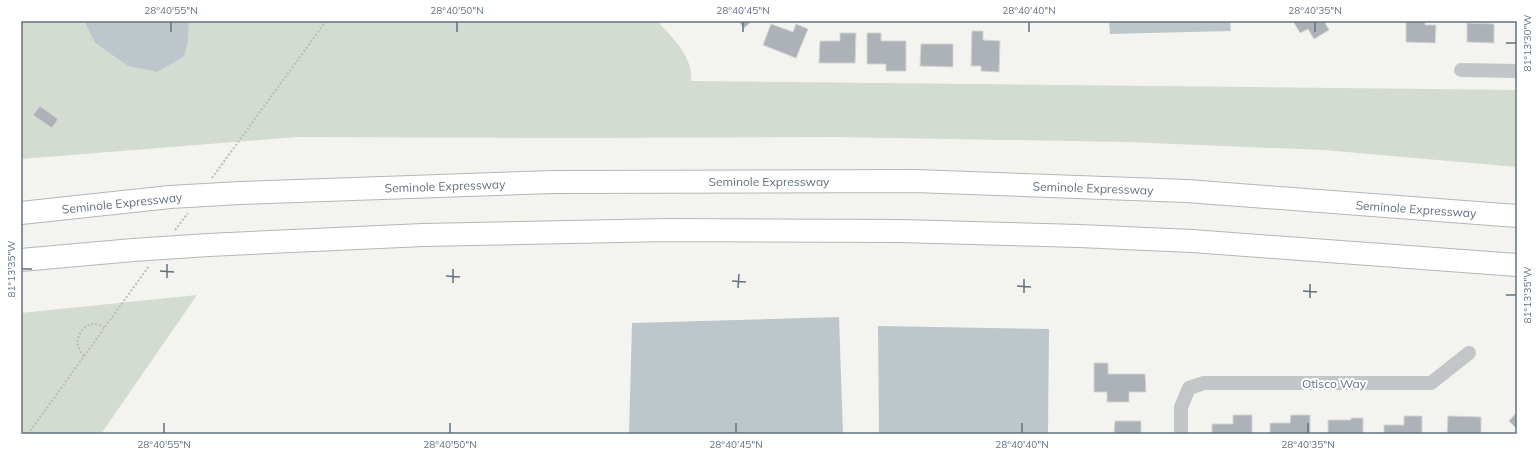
<svg xmlns="http://www.w3.org/2000/svg" width="1538" height="455" viewBox="0 0 1538 455" font-family="Mulish,sans-serif">
	<rect width="100%" height="100%" fill="#f3f4ef"/>
	<g fill="#d4dbd0">
		<path d="M21 21H84L95 43 128 66 157 72 188 42 189 21H657C672 37 694 58 691 81L1517 90V167L1324 150 1127 142 836 137 564 138 297 137 21 159Z"/>
		<polygon points="197,295 101,434 21,434 21,313"/>
	</g>
	<g fill="#bcc6cb">
		<polygon points="84,21 189,21 188,42 184,56 157,72 128,66 95,43"/>
		<polygon points="1109,21 1230,21 1231,31 1110,34"/>
		<polygon points="839,317 843,434 629,434 632,323"/>
		<polygon points="878,326 1049,329 1048,434 879,434"/>
	</g>
	<g fill="#acb2b8" stroke="#d4d5d2">
		<polygon points="738,21 752,21 744,28"/>
		<polygon points="1293,21 1324,21 1329,30 1314,39 1308,29 1300,33"/>
		<polygon points="1406,21 1425,21 1425,25 1436,25 1435,43 1406,42"/>
		<polygon points="1467,23 1494,24 1494,43 1467,42"/>
		<polygon points="771,24 793,32 796,24 808,29 796,58 763,45"/>
		<polygon points="972,31 983,31 983,40 1000,41 999,72 981,71 981,66 971,66"/>
		<polygon points="840,33 856,33 855,63 819,63 820,41 840,41"/>
		<polygon points="867,33 881,33 881,41 906,41 906,71 886,71 886,64 867,64"/>
		<polygon points="921,44 953,44 953,67 920,66"/>
		<polygon points="40,106 58,119 52,128 33,115"/>
		<polygon points="1094,363 1108,363 1108,374 1145,374 1146,392 1129,392 1129,402 1107,402 1107,392 1094,392"/>
		<polygon points="1517,412 1517,429 1509,421"/>
		<polygon points="1233,415 1252,415 1252,434 1212,434 1212,424 1233,424"/>
		<polygon points="1291,415 1310,415 1310,434 1270,434 1270,423 1290,423"/>
		<polygon points="1404,416 1422,416 1422,434 1384,434 1384,425 1404,425"/>
		<polygon points="1448,416 1481,417 1481,434 1447,434"/>
		<polygon points="1351,418 1363,418 1363,434 1328,434 1328,420 1351,420"/>
		<polygon points="1115,421 1141,421 1141,434 1114,434"/>
	</g>
	<g fill="none" stroke-linecap="round" stroke-linejoin="round">
		<defs>
			<g id="motorway">
				<polyline points="240,193 553,182 914,181 1187,191 1517,216"/>
				<polyline points="21,213 170,197"/>
				<polyline points="208,245 423,235 669,230 900,231 1079,236 1192,241 1517,265"/>
				<polyline points="21,260 133,250"/>
			</g>
		</defs>
		<use href="#motorway" stroke="#b3b6b9" stroke-width="24"/>
		<g stroke="#babcbe" stroke-width="2" stroke-dasharray="2 2" stroke-linecap="butt">
			<polyline points="212,178 326,21"/>
			<polyline points="175,230 188,213"/>
			<path d="M84 356 80 351 77 343C79 328 91 318 105 328"/>
			<polyline points="28,434 149,266"/>
		</g>
		<g stroke="#c3c6c9" stroke-width="14">
			<polyline points="1461,70 1517,71"/>
			<polyline points="1181,434 1181,407 1189,388 1204,383 1431,383 1469,353"/>
		</g>
		<use href="#motorway" stroke="#fff" stroke-width="22"/>
		<defs>
			<g id="motorway-bridge">
				<polyline points="170,197 240,193"/>
				<polyline points="133,250 208,245"/>
			</g>
		</defs>
		<use href="#motorway-bridge" stroke="#b3b6b9" stroke-width="24" stroke-linecap="butt"/>
		<use href="#motorway-bridge" stroke="#fff" stroke-width="22"/>
	</g>
	<path fill="none" stroke="#627181" stroke-width="1.5" d="M171 32V22M457 32V22M743 32V22M1029 32V22M1315 32V22M1506 43H1516M22 269H32M160 271 174 272M446 276 460 277M167 278V264M732 281 746 282M453 283V269M1017 286 1031 287M738 288 739 274M1303 291 1317 292M1024 293V279M1506 295H1516M1310 298V284M164 433V423M450 433V423M736 433V423M1022 433V423M1308 433V423"/>
	<g text-anchor="middle" dominant-baseline="central" stroke-width="4" stroke-linejoin="round" paint-order="stroke">
		<g font-size="12" fill="#627181" stroke="#fff">
			<text x="769" y="181">Seminole Expressway</text>
			<text transform="translate(445 186) rotate(-2)">Seminole Expressway</text>
			<text transform="translate(1093 188) rotate(2)">Seminole Expressway</text>
			<text transform="translate(122 203) rotate(-6)">Seminole Expressway</text>
			<text transform="translate(1416 209) rotate(4)">Seminole Expressway</text>
			<text x="1334" y="383">Otisco Way</text>
		</g>
	</g>
	<rect width="1538" height="455" fill="none" stroke="#ffffff" stroke-width="44"/>
	<rect x="22" y="22" width="1494" height="411" fill="none" stroke="#627181" stroke-width="1.5"/>
	<g font-size="10" text-anchor="middle" fill="#627181">
		<text x="171" y="14">28°40'55"N</text>
		<text x="457" y="14">28°40'50"N</text>
		<text x="743" y="14">28°40'45"N</text>
		<text x="1029" y="14">28°40'40"N</text>
		<text x="1315" y="14">28°40'35"N</text>
		<text transform="translate(1527 43) rotate(-90)" y="4">81°13'30"W</text>
		<text transform="translate(11 269) rotate(-90)" y="4">81°13'35"W</text>
		<text transform="translate(1527 295) rotate(-90)" y="4">81°13'35"W</text>
		<text x="164" y="448">28°40'55"N</text>
		<text x="450" y="448">28°40'50"N</text>
		<text x="736" y="448">28°40'45"N</text>
		<text x="1022" y="448">28°40'40"N</text>
		<text x="1308" y="448">28°40'35"N</text>
	</g>
</svg>
